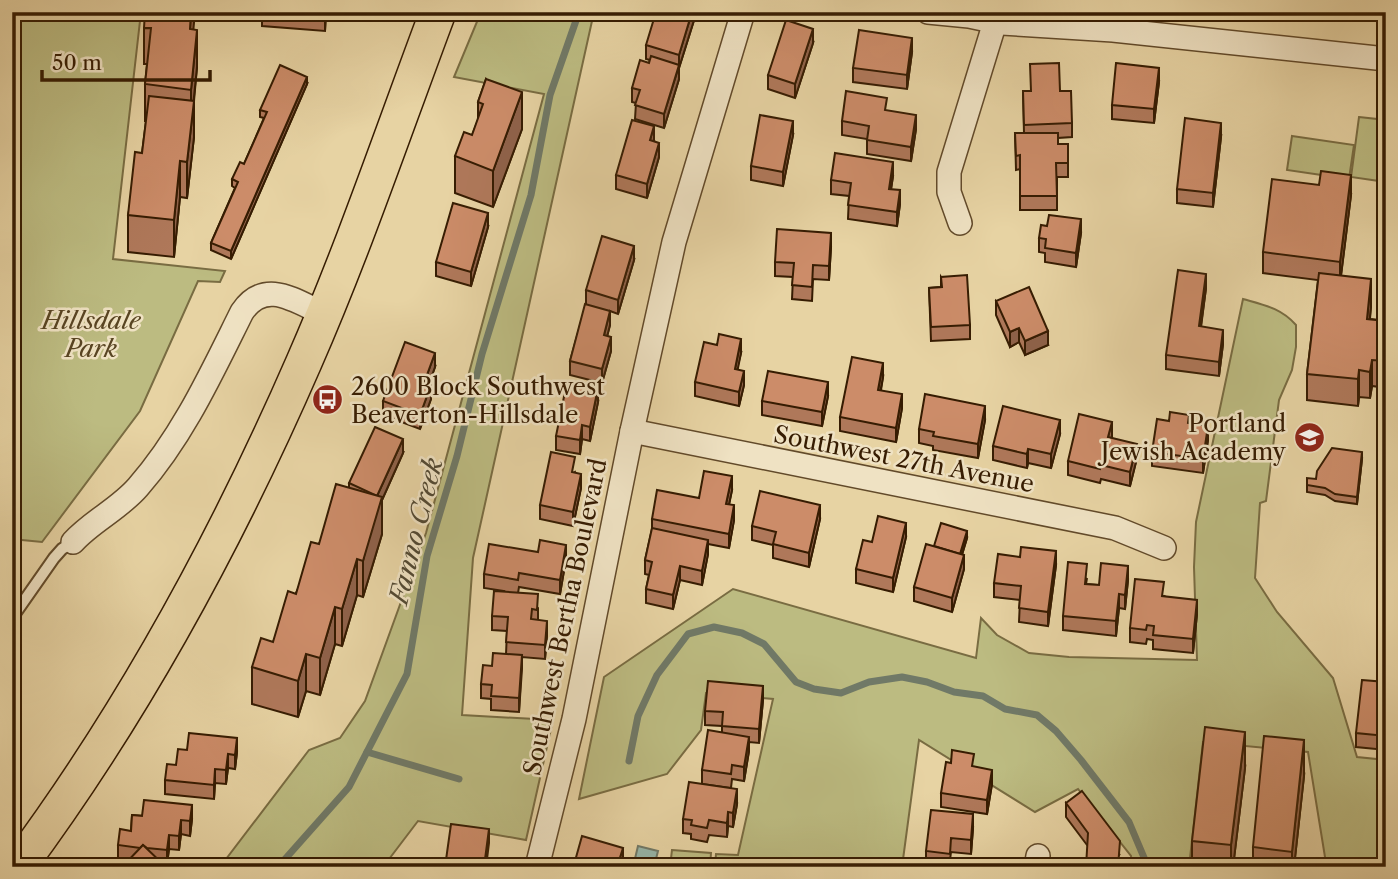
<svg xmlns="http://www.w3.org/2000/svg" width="1398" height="879" viewBox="0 0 1398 879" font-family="'Libre Caslon Text',serif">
	<rect width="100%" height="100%" fill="#e7d3a3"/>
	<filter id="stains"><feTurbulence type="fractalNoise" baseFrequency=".00286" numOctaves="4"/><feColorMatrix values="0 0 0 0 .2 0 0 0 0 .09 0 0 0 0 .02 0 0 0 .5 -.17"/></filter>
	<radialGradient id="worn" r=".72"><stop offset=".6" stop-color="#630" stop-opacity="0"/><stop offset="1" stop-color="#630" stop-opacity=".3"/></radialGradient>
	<g fill="#bcbb81" stroke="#796c42" stroke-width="2">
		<polygon points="12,12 141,12 113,259 225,271 220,282 198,281 140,411 42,542 12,539"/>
		<polygon points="481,12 594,12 473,558 462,715 553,720 526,840 418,821 383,867 220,867 309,750 340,738 365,701 426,533 544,94 454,77"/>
		<polygon points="1359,117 1386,120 1386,182 1351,177"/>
		<polygon points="1292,136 1354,145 1349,179 1287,170"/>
		<path d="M1243 299C1264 305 1281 308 1296 325V347L1292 370 1279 400 1266 501 1260 503 1255 578 1277 612 1333 678 1357 757 1386 760V867H1332L1325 857 1308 752 1203 742 1189 867H1132L1131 856 1078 789 1035 812 919 740 902 867H715L716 854 738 855 773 699 706 693 701 730 667 774 579 799 604 677 733 589 976 658 981 618 997 635 1029 653 1069 657 1197 660 1194 567 1196 522Z"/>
		<polygon points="672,850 711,853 710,867 670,867"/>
	</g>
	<polygon fill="#97b7aa" stroke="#707967" stroke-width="2" points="638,846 658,851 654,867 633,867"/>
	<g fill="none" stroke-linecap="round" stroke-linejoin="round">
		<g stroke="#707967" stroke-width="7">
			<polyline points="367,752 459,779"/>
			<polyline points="629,761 638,716 657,675 688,634 714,627 742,633 764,644 796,682 814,689 841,693 869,682 902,677 927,682 954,692 983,696 1005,709 1037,715 1056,731 1081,760 1129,822 1148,867"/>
			<polyline points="278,867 349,787 407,674 427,556 457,456 482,354 531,195 550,95 579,12"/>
		</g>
		<defs>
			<polyline id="service" points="12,618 54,558 62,549 73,542"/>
			<g id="minor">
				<polyline points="928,12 969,16 1002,23 1113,30 1386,59"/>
				<polyline points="960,223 949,192 949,172 995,22"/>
				<polyline points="632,431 1115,528 1164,548"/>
				<path d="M73 542C92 521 119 509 138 487 183 436 212 372 242 312 265 278 295 301 324 314"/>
				<polyline points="537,867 574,719 632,431 674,242 743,12"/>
				<polyline points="1036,867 1038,856"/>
			</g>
			<path id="primary" d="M18 867C133 712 227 539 304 362 354 248 394 129 438 12"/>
		</defs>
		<use href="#service" stroke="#624a2a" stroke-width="14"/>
		<use href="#minor" stroke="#624a2a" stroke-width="26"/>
		<use href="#primary" stroke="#361c02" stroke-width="38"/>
		<use href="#service" stroke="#efe2c3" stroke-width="10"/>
		<use href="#minor" stroke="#efe2c3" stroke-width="23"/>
		<use href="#primary" stroke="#e7d3a3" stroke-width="35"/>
	</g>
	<g fill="#af785a" stroke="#361c02" stroke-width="2">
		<polygon points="204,12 326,12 325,31 262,26 262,17"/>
		<polygon points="695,12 695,17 679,68 679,79 664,128 635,119 636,103 632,102 632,88 649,63 650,60 646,59 646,45"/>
		<polygon points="1312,12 1344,12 1343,21 1312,18"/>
		<polygon points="144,28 194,30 197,67 194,101 194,137 187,198 180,197 174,257 128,252 128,215 142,153 146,121 145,121 145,84 147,64 144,64"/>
		<polygon points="813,43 795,98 768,89 768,75"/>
		<polygon points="912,52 907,89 853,82 853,68"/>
		<polygon points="486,79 522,129 493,207 455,193 455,156 472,135 478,120 478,102"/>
		<polygon points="1159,82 1154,123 1112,119 1112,105"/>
		<polygon points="307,84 231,259 211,250 211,243 235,188 232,186 232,179 244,164 264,118 260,117 260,110"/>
		<polygon points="1023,91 1060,91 1072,123 1072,137 1058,138 1058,144 1068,144 1068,177 1057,177 1057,210 1020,210 1020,169 1016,170 1015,133 1024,133"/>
		<polygon points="887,111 916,129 911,161 867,154 867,139 842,135 842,121"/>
		<polygon points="793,135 783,186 751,180 751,166"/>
		<polygon points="1221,137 1213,207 1177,203 1177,189"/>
		<polygon points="654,140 659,157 647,198 616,189 616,175"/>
		<polygon points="893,176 891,189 900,204 897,226 848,219 849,196 831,194 831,180"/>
		<polygon points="1351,195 1341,276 1371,306 1370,319 1386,321 1386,388 1372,386 1370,398 1359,397 1358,406 1307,400 1307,374 1318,280 1263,273 1263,252"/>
		<polygon points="488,227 471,286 436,276 436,262"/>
		<polygon points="1081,233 1076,267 1045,262 1045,253 1039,252 1039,238"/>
		<polygon points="831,247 829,280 813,279 812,301 792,299 793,277 775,276 775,262"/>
		<polygon points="634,260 618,314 610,311 610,325 607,336 611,351 602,383 570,375 570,361 586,304 586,290"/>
		<polygon points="941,277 970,325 970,339 931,341 929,288 941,287"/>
		<polygon points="1206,288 1201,327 1223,344 1219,376 1166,369 1166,355"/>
		<polygon points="996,301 1048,345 1025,355 1019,342 1010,347 996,315"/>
		<polygon points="741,353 737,369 744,385 739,406 695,396 695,382"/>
		<polygon points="435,367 429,384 431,399 420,429 383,415 383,401"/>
		<polygon points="883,377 881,390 902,408 896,442 840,431 840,417"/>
		<polygon points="828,396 822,426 762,415 762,401"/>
		<polygon points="598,402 590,441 582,439 580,454 556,450 556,436"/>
		<polygon points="1386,415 1386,500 1379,499 1379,473"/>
		<polygon points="985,420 978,458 933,450 933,446 919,443 919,429"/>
		<polygon points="1189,424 1208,440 1203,473 1152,466 1152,452"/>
		<polygon points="1060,434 1051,468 1028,463 1027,468 993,460 993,446"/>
		<polygon points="1112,436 1112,438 1137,458 1130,486 1101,479 1100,483 1068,475 1068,461"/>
		<polygon points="403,453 382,500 382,534 363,597 357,595 342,646 335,644 320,695 306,691 298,717 252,704 252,667 273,642 319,544 349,488 349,483"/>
		<polygon points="1362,459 1357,504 1335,501 1325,495 1307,492 1307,485 1316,479"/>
		<polygon points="575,472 581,488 573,526 540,519 540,505"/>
		<polygon points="732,490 729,505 734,520 729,548 708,544 708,554 702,585 680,580 673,609 646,603 646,589 649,575 645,574 645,560 652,529 652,519 699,498"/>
		<polygon points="820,519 809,567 773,558 773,545 752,540 752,526"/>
		<polygon points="906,537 893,592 856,583 856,569 872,542"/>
		<polygon points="967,538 962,555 964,569 952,612 914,601 914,587 934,546"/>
		<polygon points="566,559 560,594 519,587 518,593 538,608 538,620 547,635 545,659 522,657 519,712 491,710 491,699 481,698 481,684 492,666 506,654 507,631 492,630 492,616 504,591 484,588 484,574"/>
		<polygon points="1056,565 1048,626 1019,622 1020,600 994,597 994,583"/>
		<polygon points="1087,578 1086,584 1099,585 1128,580 1125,609 1119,608 1116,636 1063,630 1063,616"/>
		<polygon points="1164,596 1197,614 1193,653 1153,649 1153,640 1147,639 1146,644 1130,642 1130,628"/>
		<polygon points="1386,682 1386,750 1356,747 1356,733"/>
		<polygon points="763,700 759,743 749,742 749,751 744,781 732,779 731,788 702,784 702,770 722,733 722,726 705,725 705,711"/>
		<polygon points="237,752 235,769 228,768 226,784 215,783 214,799 165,794 165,780 176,765"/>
		<polygon points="974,767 992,784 987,814 941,807 941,793"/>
		<polygon points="1245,768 1233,867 1192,867 1192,841"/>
		<polygon points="1304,776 1294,867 1253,867 1253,847"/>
		<polygon points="1066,803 1120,855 1087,845 1066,817"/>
		<polygon points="737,804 733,827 728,826 727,837 709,835 707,842 691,839 691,834 683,833 683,819"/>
		<polygon points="132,815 192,819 190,836 181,834 179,850 169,849 167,864 118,859 118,845 131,831"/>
		<polygon points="973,828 971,854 951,852 950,860 933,866 926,865 926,851"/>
		<polygon points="575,861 623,862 621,867 575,867"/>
	</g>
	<g fill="#8f624a" stroke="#361c02" stroke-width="2">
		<polygon points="191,12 195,12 190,66 190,29"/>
		<polygon points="325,12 326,12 325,31"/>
		<polygon points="692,12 695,12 695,17 679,68 679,79 664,128 664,114 679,66 679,55"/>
		<polygon points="813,29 813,43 795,98 795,84"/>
		<polygon points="197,30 197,67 191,126 191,90"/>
		<polygon points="912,38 912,52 907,89 907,75"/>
		<polygon points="1159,68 1159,82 1154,123 1154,109"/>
		<polygon points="307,77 307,84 231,259 231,251"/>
		<polygon points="522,92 522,129 493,207 493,171"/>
		<polygon points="194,101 194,137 187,198 187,162"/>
		<polygon points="916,115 916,129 911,161 911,147"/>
		<polygon points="793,121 793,135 783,186 783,172"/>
		<polygon points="1221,123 1221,137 1213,207 1213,193"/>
		<polygon points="654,126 654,140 650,154 650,140"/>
		<polygon points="659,143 659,157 647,198 647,184"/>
		<polygon points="180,161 180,197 174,257 174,220"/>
		<polygon points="893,162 893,176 889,203 889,189"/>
		<polygon points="1351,175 1351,195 1340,283 1340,262"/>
		<polygon points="900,190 900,204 897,226 897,212"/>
		<polygon points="488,213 488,227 471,286 471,272"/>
		<polygon points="1081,219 1081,233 1076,267 1076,253"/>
		<polygon points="831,233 831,247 829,280 829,266"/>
		<polygon points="634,246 634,260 618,314 618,300"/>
		<polygon points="1206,274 1206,288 1199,340 1199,326"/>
		<polygon points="1371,279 1371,306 1367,346 1367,319"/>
		<polygon points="610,311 610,325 604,349 604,335"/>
		<polygon points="1019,328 1019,342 1010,347 1010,332"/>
		<polygon points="1223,330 1223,344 1219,376 1219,362"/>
		<polygon points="1048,331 1048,345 1025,355 1025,341"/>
		<polygon points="611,337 611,351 602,383 602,369"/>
		<polygon points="741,339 741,353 735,383 735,369"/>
		<polygon points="435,353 435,367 424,397 424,383"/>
		<polygon points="1372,360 1372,386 1370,398 1370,372"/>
		<polygon points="883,363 883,377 878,404 878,390"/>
		<polygon points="1359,370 1359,397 1358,406 1358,379"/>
		<polygon points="744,371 744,385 739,406 739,392"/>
		<polygon points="828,382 828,396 822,426 822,412"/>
		<polygon points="431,385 431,399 420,429 420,415"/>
		<polygon points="598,388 598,402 590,441 590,427"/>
		<polygon points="902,394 902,408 896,442 896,428"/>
		<polygon points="985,406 985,420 978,458 978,444"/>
		<polygon points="1060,420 1060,434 1051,468 1051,454"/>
		<polygon points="1112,422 1112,436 1108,451 1108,437"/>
		<polygon points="582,425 582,439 580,454 580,440"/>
		<polygon points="1208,426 1208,440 1203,473 1203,459"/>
		<polygon points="403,439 403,453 382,500 382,534 363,597 363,561 377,496"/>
		<polygon points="1137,444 1137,458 1130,486 1130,472"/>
		<polygon points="1028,449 1028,463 1027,468 1027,454"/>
		<polygon points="1362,452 1362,459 1357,504 1357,497"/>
		<polygon points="581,474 581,488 573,526 573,512"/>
		<polygon points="732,476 732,490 726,518 726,504"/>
		<polygon points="734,505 734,520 729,548 729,534"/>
		<polygon points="820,505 820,519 809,567 809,553"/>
		<polygon points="906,523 906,537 893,592 893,578"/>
		<polygon points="967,531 967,538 959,564 959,557"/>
		<polygon points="708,540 708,554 702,585 702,571"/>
		<polygon points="566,545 566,559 560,594 560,580"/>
		<polygon points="1056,551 1056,565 1048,626 1048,612"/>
		<polygon points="964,555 964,569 952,612 952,598"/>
		<polygon points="357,559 357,595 342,646 342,609"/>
		<polygon points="680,566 680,580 673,609 673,595"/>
		<polygon points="1128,566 1128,580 1125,609 1125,595"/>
		<polygon points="1119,594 1119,608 1116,636 1116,621"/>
		<polygon points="1197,600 1197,614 1193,653 1193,639"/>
		<polygon points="335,607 335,644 320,695 320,658"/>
		<polygon points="547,621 547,635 545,659 545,645"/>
		<polygon points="306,654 306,691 298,717 298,681"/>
		<polygon points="522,655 522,669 519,712 519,698"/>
		<polygon points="763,686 763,700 759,743 759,729"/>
		<polygon points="1245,732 1245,768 1233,867 1231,867 1231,845"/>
		<polygon points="749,737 749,751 744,781 744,767"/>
		<polygon points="237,738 237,752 235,769 235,755"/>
		<polygon points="1304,740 1304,776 1294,867 1292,867 1292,852"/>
		<polygon points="228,754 228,768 226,784 226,770"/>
		<polygon points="215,769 215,783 214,799 214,785"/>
		<polygon points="992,770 992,784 987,814 987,800"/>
		<polygon points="737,789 737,804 733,827 733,813"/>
		<polygon points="192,805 192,819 190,836 190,821"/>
		<polygon points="728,812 728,826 727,837 727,823"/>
		<polygon points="973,814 973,828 971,854 971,840"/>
		<polygon points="181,820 181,834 179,850 179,836"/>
		<polygon points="489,829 489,843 486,867 484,867"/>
		<polygon points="169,835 169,849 167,864 167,850"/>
		<polygon points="623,848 623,862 621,867 617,867"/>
	</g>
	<g fill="#cc8c69" stroke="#361c02" stroke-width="2">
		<polygon points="145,12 191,12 190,29 197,30 191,90 145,84 151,28 144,28"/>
		<polygon points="656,12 692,12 679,55 646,45"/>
		<polygon points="786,20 813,29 795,84 768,75"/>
		<polygon points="859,30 912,38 907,75 853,68"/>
		<polygon points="651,56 679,65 664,114 635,105 640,90 632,88 640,60 649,63"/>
		<polygon points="1059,63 1060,91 1071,91 1072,123 1024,125 1023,91 1031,91 1030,64"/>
		<polygon points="1116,63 1159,68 1154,109 1112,105"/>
		<polygon points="280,65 307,77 231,251 211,243 238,182 232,179 240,162 244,164 267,112 260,110"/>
		<polygon points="486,79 522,92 493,171 455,156 464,132 472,135 483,104 478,102"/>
		<polygon points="846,91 887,98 885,110 916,115 911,147 867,140 869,126 842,121"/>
		<polygon points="149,96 194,101 187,162 180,161 174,220 128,215 135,152 142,153"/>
		<polygon points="760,115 793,121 783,172 751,166"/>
		<polygon points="1185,118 1221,123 1213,193 1177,189"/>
		<polygon points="632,120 654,126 650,140 659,143 647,184 616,175"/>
		<polygon points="1015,133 1058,133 1058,144 1068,144 1068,163 1056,163 1057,196 1020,196 1020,155 1016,156"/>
		<polygon points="835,153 893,162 889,189 900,190 897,212 848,205 851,183 831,180"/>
		<polygon points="1321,171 1351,175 1340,262 1263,252 1272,179 1319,185"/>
		<polygon points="453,203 488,213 471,272 436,262"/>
		<polygon points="1049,215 1081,219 1076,253 1045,248 1046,239 1039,238 1041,225 1047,226"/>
		<polygon points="777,229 831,233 829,266 813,265 812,287 792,285 794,263 775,262"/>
		<polygon points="602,236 634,246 618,300 586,290"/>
		<polygon points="1178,270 1206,274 1199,326 1223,330 1219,362 1166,355"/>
		<polygon points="1319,273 1371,279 1367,319 1386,321 1386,361 1372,360 1370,372 1359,370 1358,379 1307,374"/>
		<polygon points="967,275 970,325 931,327 929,288 942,287 941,277"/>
		<polygon points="1029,287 1048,331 1025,341 1019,328 1010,332 996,301"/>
		<polygon points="585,304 610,311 604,335 611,337 602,369 570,361"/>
		<polygon points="719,334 741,339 735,369 744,371 739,392 695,382 704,342 717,345"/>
		<polygon points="405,342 435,353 424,383 431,385 420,415 383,401"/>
		<polygon points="852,357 883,363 878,390 902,394 896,428 840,417"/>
		<polygon points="768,371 828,382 822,412 762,401"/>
		<polygon points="567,382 598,388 590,427 582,425 580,440 556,436"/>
		<polygon points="925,394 985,406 978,444 933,436 934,432 919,429"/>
		<polygon points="1003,406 1060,420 1051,454 1028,449 1027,454 993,446"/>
		<polygon points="1170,412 1189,415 1188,423 1208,426 1203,459 1152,452 1157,419 1169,421"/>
		<polygon points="1079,414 1112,422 1108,437 1137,444 1130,472 1101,465 1100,469 1068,461"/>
		<polygon points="1386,415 1386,473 1379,473"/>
		<polygon points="375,427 403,439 377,496 349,483"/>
		<polygon points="1332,448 1362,452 1357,497 1335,494 1325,488 1307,485 1307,478 1316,479 1317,471"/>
		<polygon points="551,452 575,457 572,472 581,474 573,512 540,505"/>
		<polygon points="704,471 732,476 726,504 734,505 729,534 652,519 657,490 699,498"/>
		<polygon points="336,484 382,497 363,561 357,559 342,609 335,607 320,658 306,654 298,681 252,667 261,638 273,642 288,591 296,594 311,542 319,544"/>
		<polygon points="760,491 820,505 809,553 773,544 776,532 752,526"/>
		<polygon points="878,516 906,523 893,578 856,569 863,540 872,542"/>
		<polygon points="941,523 967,531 960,554 934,546"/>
		<polygon points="652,528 708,540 702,571 680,566 673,595 646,589 652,562 645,560"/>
		<polygon points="540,540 566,545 560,580 519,573 518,580 484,574 489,544 538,552"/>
		<polygon points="926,544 964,555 952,598 914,587"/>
		<polygon points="1021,547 1056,551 1048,612 1019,608 1021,586 994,583 998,554 1020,557"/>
		<polygon points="1068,562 1087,564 1085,584 1099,585 1101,563 1128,566 1125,595 1119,594 1116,621 1063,616"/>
		<polygon points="1135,579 1164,582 1162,596 1197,600 1193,639 1153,635 1154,626 1147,625 1146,630 1130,628"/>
		<polygon points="494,591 538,594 537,610 532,609 531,619 547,621 545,645 506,642 508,617 492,616"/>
		<polygon points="493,653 522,655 519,698 491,696 492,685 481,684 483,665 492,666"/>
		<polygon points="1362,680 1386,682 1386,736 1356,733"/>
		<polygon points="708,681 763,686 759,729 722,726 723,712 705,711"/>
		<polygon points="1205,727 1245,732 1231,845 1192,841"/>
		<polygon points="708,730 749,737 744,767 732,765 731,774 702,770"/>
		<polygon points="189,733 237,738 235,755 228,754 226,770 215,769 214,785 165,780 167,764 176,765 178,749 187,750"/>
		<polygon points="1264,736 1304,740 1292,852 1253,847"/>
		<polygon points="952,750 974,754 972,766 992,770 987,800 941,793 946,762 951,763"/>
		<polygon points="689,782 737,789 733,813 728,812 727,823 709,820 707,828 691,825 692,820 683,819"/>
		<polygon points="1082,791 1120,841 1118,867 1086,867 1088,833 1066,803"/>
		<polygon points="144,800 192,805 190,821 181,820 179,836 169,835 167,850 147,848 143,845 140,848 118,845 120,829 131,831 132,815 142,816"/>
		<polygon points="931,810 973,814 971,840 951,838 950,854 926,851"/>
		<polygon points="451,824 489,829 484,867 445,867"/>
		<polygon points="582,836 623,848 617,867 594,867 575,861"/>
		<polygon points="143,845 166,867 122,867"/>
		<polygon points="934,858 967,862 967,867 933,867"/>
	</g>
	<defs>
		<symbol id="bus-disc" viewBox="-11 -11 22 22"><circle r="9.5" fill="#8f2418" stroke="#efe2c3"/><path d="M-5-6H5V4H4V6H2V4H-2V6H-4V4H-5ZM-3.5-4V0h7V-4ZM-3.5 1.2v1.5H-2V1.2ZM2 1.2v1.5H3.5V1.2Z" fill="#fff"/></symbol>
		<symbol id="school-disc" viewBox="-11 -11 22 22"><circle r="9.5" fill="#8f2418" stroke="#efe2c3"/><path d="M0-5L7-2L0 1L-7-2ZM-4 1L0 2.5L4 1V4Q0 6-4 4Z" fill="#fff"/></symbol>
	</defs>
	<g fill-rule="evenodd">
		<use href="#bus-disc" x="310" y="382" width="35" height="35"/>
		<use href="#school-disc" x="1292" y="420" width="35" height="35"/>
	</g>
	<g text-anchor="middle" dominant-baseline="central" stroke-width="5" stroke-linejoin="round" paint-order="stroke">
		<g font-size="24" font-style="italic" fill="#584422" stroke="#efe2c3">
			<text x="91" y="320">Hillsdale<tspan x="91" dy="28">Park</tspan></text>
		</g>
		<g font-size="24" fill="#361c02" stroke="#efe2c3" text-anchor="start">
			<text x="351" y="386">2600 Block Southwest<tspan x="351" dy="28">Beaverton-Hillsdale</tspan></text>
			<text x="1286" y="423" text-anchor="end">Portland<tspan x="1286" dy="28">Jewish Academy</tspan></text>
		</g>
		<g font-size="24" fill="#361c02" stroke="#efe2c3">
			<text transform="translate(904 459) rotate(11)">Southwest 27th Avenue</text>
			<text transform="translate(565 617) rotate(-78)">Southwest Bertha Boulevard</text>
		</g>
		<g font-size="26" font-style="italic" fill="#534a34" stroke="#efe2c3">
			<text transform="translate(416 531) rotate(-76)">Fanno Creek</text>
		</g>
	</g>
	<rect width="1398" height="879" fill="none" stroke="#e7d3a3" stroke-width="42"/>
	<rect x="14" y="14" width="1370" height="851" fill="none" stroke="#361c02" stroke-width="3.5"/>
	<rect x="21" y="21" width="1356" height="837" fill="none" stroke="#361c02" stroke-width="2"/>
	<path d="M42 70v10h168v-10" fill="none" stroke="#361c02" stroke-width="3.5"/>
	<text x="52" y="70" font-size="21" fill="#361c02" stroke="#efe2c3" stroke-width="5" paint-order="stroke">50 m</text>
	<rect width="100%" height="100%" filter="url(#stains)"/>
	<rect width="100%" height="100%" fill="url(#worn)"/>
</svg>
